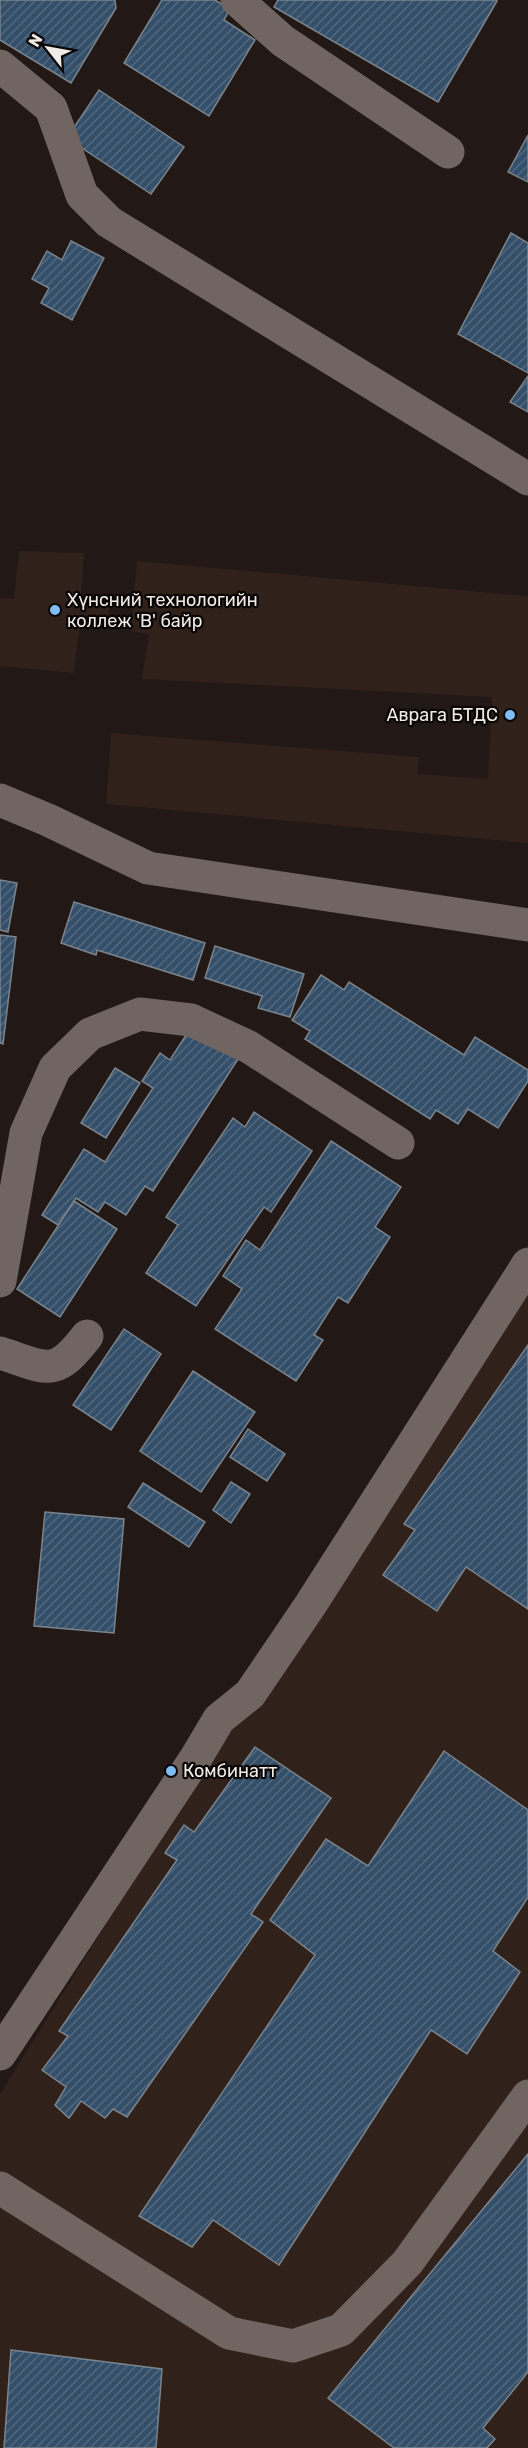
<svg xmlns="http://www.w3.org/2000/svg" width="528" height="2448" viewBox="0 0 528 2448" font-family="Rubik,sans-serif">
	<defs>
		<pattern id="building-hatch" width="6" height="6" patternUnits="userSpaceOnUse" patternTransform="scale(1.5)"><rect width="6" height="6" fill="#344f69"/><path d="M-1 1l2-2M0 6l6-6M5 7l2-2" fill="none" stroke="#52687e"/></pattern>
	</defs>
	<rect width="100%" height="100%" fill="#221815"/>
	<g fill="#30211b">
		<polygon points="19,551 84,553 81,598 110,599 108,621 80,623 74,673 0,666 0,598 14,599"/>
		<polygon points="137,561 528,596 528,843 106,804 111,733 419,757 417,774 488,779 492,697 142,679 149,634 131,631"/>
		<polygon points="528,1248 528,2448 0,2448 0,2094"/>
	</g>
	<g fill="url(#building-hatch)" stroke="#7b848c" stroke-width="1.5">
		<polygon points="0,0 115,0 116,8 71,83 0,40"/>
		<polygon points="162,0 215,0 230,9 224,20 255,40 209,116 124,63"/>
		<polygon points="278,0 496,0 497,1 438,102 274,7"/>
		<polygon points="99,90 184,147 151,194 67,138"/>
		<polygon points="528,135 528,182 508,172"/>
		<polygon points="511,233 528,243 528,373 458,334"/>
		<polygon points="71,241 104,258 72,320 41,303 49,288 32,279 47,251 62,260"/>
		<polygon points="528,376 528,412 510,402"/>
		<polygon points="0,880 17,883 8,932 0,930"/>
		<polygon points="74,902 205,943 193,980 97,950 96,955 61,943"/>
		<polygon points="0,935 16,937 3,1044 0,1043"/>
		<polygon points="215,946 304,974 290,1017 258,1008 262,996 205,978"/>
		<polygon points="321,975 344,990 349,982 464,1055 475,1037 528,1070 528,1081 498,1128 468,1109 458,1124 436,1110 430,1119 305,1039 310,1031 292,1020"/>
		<polygon points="192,1026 240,1056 153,1191 145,1186 126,1215 105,1202 98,1212 76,1198 58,1225 42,1215 84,1149 105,1162 153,1088 142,1081 160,1053 170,1060"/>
		<polygon points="115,1068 140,1083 106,1138 81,1123"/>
		<polygon points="254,1112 312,1151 271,1212 264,1207 196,1306 146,1273 178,1225 166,1217 233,1118 245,1127"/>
		<polygon points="331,1141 401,1187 375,1227 390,1237 348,1303 338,1297 314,1335 323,1340 296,1381 215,1329 242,1289 223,1276 246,1240 260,1250"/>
		<polygon points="74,1201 117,1229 60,1317 17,1289"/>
		<polygon points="124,1329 161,1354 111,1430 73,1405"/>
		<polygon points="528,1345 528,1609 466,1567 437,1611 383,1575 415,1530 404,1524"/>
		<polygon points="193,1371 255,1412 201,1492 140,1451"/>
		<polygon points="248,1429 285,1454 267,1481 230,1457"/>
		<polygon points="231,1482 250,1494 231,1523 213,1510"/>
		<polygon points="143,1483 205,1522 189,1547 128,1507"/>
		<polygon points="45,1512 124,1519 114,1633 34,1626"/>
		<polygon points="255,1747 331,1798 251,1914 263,1922 127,2117 113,2109 105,2118 81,2101 69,2118 55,2105 66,2087 42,2070 68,2036 59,2031 177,1860 165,1853 184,1825 194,1832"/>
		<polygon points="444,1751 528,1810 528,1897 493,1951 520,1972 467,2054 431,2030 279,2265 213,2220 192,2247 139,2216 315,1955 270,1920 326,1839 368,1866"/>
		<polygon points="528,2154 528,2372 483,2428 495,2439 487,2448 394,2448 328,2398"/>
		<polygon points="11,2350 162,2369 156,2448 4,2448"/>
	</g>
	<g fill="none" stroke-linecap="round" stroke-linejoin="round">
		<g stroke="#716561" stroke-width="33">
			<polyline points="237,0 283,41 448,152"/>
			<polyline points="0,66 51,108 82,195 109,222 528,479"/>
			<polyline points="0,800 48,820 148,868 528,925"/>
			<polyline points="0,1281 26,1133 55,1068 90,1034 140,1014 191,1020 249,1047 398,1143"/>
			<path d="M0 1353C47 1368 54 1379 87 1336"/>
			<polyline points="0,2054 197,1756 219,1719 250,1694 311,1604 528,1264"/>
			<polyline points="0,2188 229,2333 293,2346 341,2330 407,2263 528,2096"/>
		</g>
	</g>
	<g fill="#7fbdf9" stroke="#080504" stroke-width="2">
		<circle cx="55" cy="610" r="6"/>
		<circle cx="510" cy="715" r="6"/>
		<circle cx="171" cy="1771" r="6"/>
	</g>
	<g text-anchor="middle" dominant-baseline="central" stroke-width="4.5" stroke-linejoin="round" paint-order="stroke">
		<g font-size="18" fill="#f1ebe8" stroke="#080504" text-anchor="start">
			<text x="67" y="600">Хүнсний технологийн<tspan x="67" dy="21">коллеж 'B' байр</tspan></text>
			<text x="498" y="715" text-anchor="end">Аврага БТДС</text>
			<text x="183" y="1771">Комбинатт</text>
		</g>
	</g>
	<g transform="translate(48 48) rotate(301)" stroke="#080504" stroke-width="4.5" paint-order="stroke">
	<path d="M0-4.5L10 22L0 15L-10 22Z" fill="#f1ebe8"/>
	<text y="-9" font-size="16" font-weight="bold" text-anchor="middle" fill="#f1ebe8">N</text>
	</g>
</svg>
